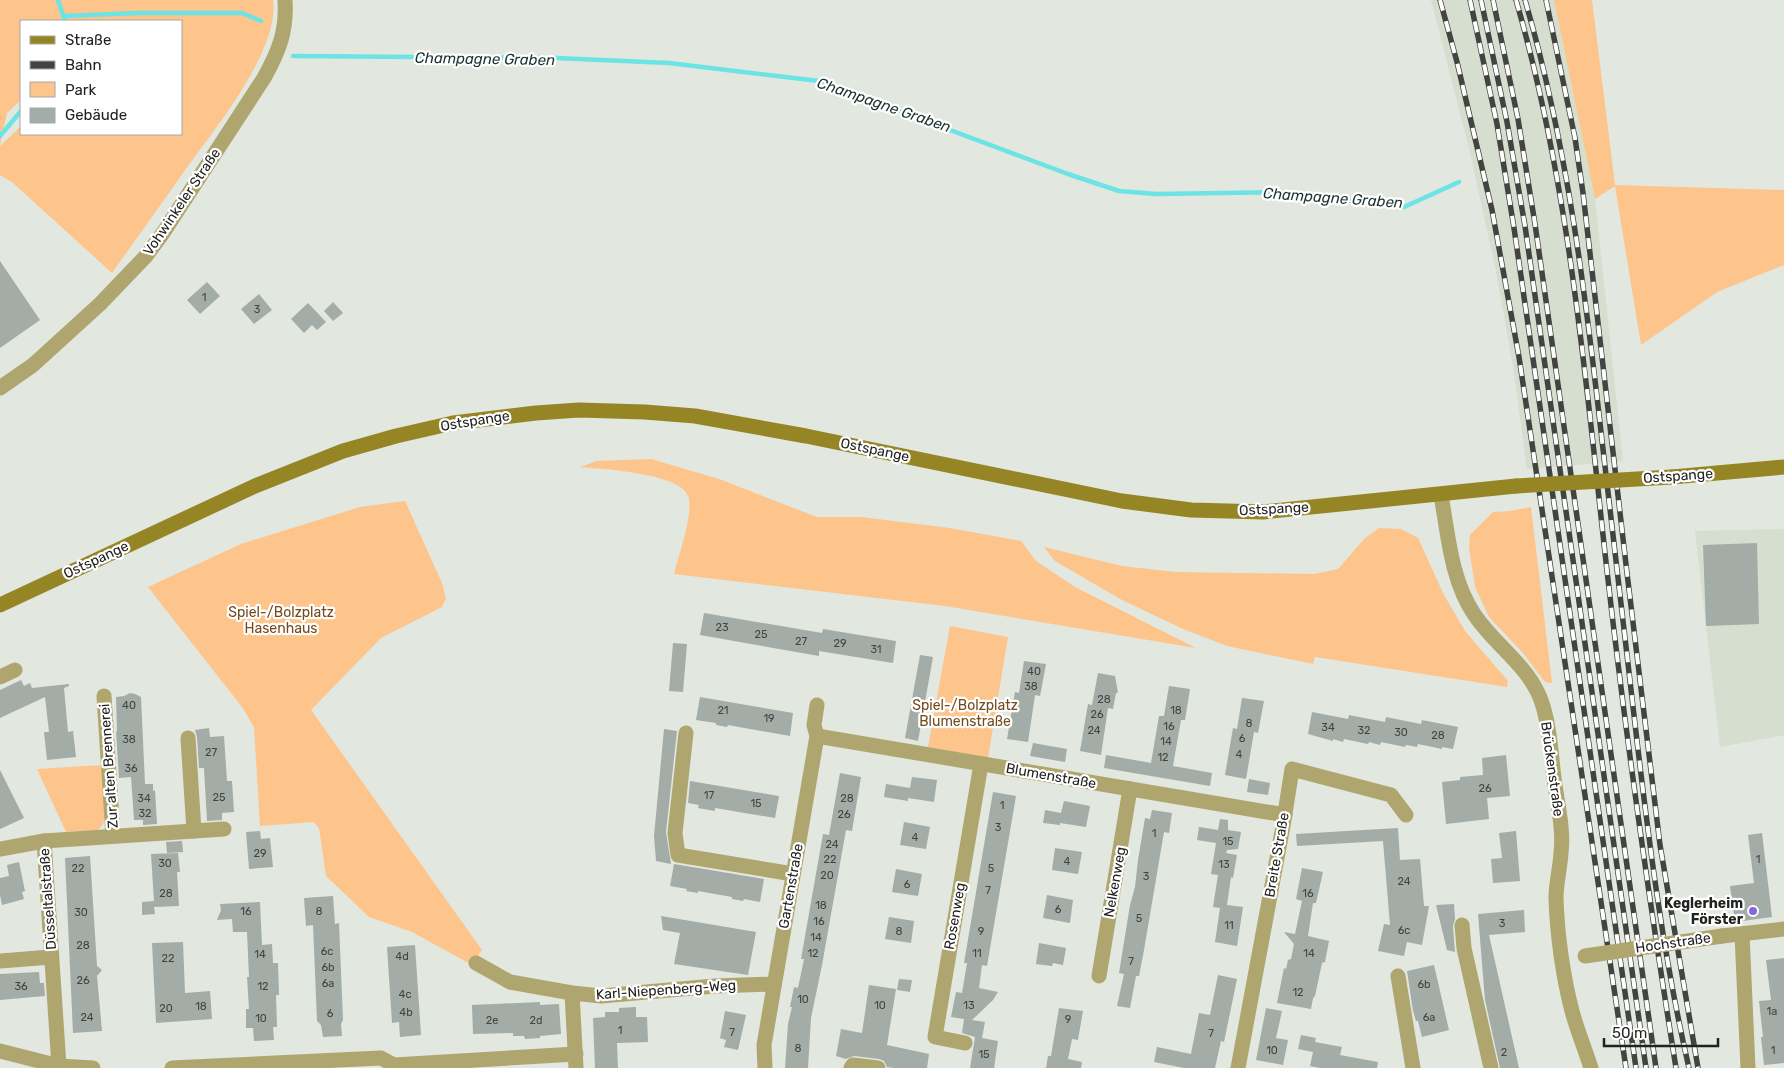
<svg xmlns="http://www.w3.org/2000/svg" width="1784" height="1068" viewBox="0 0 1784 1068" font-family="Rubik,sans-serif">
	<rect width="100%" height="100%" fill="#e2e7df"/>
	<g fill="#d6decf">
		<polygon points="1431,0 1554,0 1595,199 1623,461 1527,469 1513,366 1495,266 1469,148"/>
		<polygon points="1784,529 1784,735 1720,747 1695,531"/>
	</g>
	<g fill="#fdc58c" fill-rule="evenodd">
		<path d="M0 0H273C280 50 214 130 185 170 161 205 136 239 112 273L13 183 0 175ZM21 21H181V134H21V126L0 146 7 113 21 100Z"/>
		<polygon points="1554,0 1592,0 1615,185 1784,190 1784,265 1717,292 1641,345 1615,186 1595,199"/>
		<path d="M651 459 719 479 817 517H861L950 528 1021 541 1036 561 1075 587 1196 648 945 606 674 574C679 554 692 519 689 499 686 473 601 469 580 467L596 461Z"/>
		<polygon points="405,501 442,583 446,598 442,607 381,638 311,710 482,950 472,965 412,932 369,917 326,876 319,828 313,822 260,826 254,727 242,707 148,587 241,544 360,507"/>
		<polygon points="1531,507 1552,683 1545,682 1523,653 1489,617 1475,587 1469,547 1470,535 1493,512 1510,511"/>
		<polygon points="1379,528 1401,529 1418,538 1444,595 1465,631 1508,681 1507,687 1315,657 1313,664 1227,646 1183,629 1122,600 1055,561 1044,547 1122,566 1176,572 1314,574 1338,569 1365,538"/>
		<polygon points="950,626 1008,637 988,758 928,747"/>
		<polygon points="101,765 105,817 103,824 98,830 66,832 37,769"/>
	</g>
	<g fill="none" stroke-linecap="round" stroke-linejoin="round">
		<g stroke="#6ce3e4" stroke-width="4.5">
			<polyline points="58,0 65,21"/>
			<polyline points="64,16 139,13 242,13 261,21"/>
			<polyline points="293,56 556,58 669,63 819,81 1068,174 1119,191 1156,194 1280,192 1404,207 1459,182"/>
			<polyline points="0,136 21,111"/>
		</g>
	</g>
	<g fill="#a3aca7">
		<polygon points="0,261 40,320 0,348"/>
		<polygon points="207,282 220,296 200,314 187,300"/>
		<polygon points="259,294 272,310 254,324 241,309"/>
		<polygon points="333,302 343,313 333,321 324,311"/>
		<polygon points="308,303 326,322 317,330 312,325 304,333 291,319"/>
		<polygon points="1757,543 1759,624 1706,626 1703,545"/>
		<polygon points="704,613 822,633 823,629 896,641 893,663 819,651 819,656 700,635"/>
		<polygon points="673,643 687,644 683,692 669,691"/>
		<polygon points="920,655 933,657 918,741 905,738"/>
		<polygon points="1024,661 1046,664 1040,696 1035,695 1028,742 1007,739 1015,692 1019,693"/>
		<polygon points="1098,673 1115,676 1118,693 1116,693 1113,709 1108,708 1101,755 1080,751 1088,704 1092,705"/>
		<polygon points="21,680 24,686 30,683 32,688 69,684 69,686 64,688 68,732 73,731 76,757 47,760 44,732 49,732 45,697 0,718 0,690"/>
		<polygon points="1169,686 1190,689 1185,720 1181,720 1173,766 1212,773 1210,786 1104,768 1106,755 1151,763 1159,716 1164,716"/>
		<polygon points="130,693 135,694 141,697 145,784 153,784 153,791 155,790 157,824 143,825 143,820 134,820 131,777 119,778 116,732 117,732 116,697 124,696"/>
		<polygon points="700,697 793,713 790,736 728,725 727,727 716,725 716,723 696,720"/>
		<polygon points="1242,698 1264,701 1258,733 1254,732 1246,779 1225,775 1233,728 1237,729"/>
		<polygon points="1312,712 1348,719 1349,715 1385,722 1386,717 1421,724 1422,720 1458,727 1453,749 1442,747 1442,749 1418,744 1417,747 1406,745 1405,747 1381,742 1380,745 1369,742 1368,744 1344,739 1343,742 1333,739 1333,741 1308,734"/>
		<polygon points="209,728 210,737 224,736 227,781 232,781 234,812 222,813 222,820 207,821 204,768 199,768 197,737 195,730"/>
		<polygon points="664,729 677,731 666,832 671,864 656,861 654,836"/>
		<polygon points="1033,743 1067,749 1065,762 1030,756"/>
		<polygon points="1506,755 1510,796 1487,798 1489,819 1446,824 1442,782 1460,780 1460,777 1483,775 1482,758"/>
		<polygon points="0,770 24,818 0,829"/>
		<polygon points="840,773 861,777 852,831 846,830 822,965 811,1018 808,1068 785,1068 788,1024 792,1007 790,1007 794,987 798,988 804,959 801,959 823,834 829,835"/>
		<polygon points="912,777 937,780 934,802 908,798 908,801 884,797 886,784 910,788"/>
		<polygon points="1249,779 1270,783 1268,795 1247,792"/>
		<polygon points="690,781 779,796 775,818 715,808 715,811 698,808 699,805 688,803"/>
		<polygon points="993,792 1016,796 987,966 982,965 979,988 998,992 993,1000 972,1020 985,1022 982,1038 998,1041 994,1068 970,1068 975,1037 962,1033 964,1019 951,1017 956,992 962,993 967,963 964,963"/>
		<polygon points="1064,801 1090,806 1086,827 1060,823 1060,825 1043,823 1045,810 1061,813"/>
		<polygon points="1152,810 1172,813 1169,833 1164,832 1144,950 1139,976 1136,976 1130,1008 1117,1006 1124,974 1119,973 1130,905 1135,887 1138,860 1145,818 1150,819"/>
		<polygon points="1220,819 1228,820 1228,830 1241,832 1238,849 1227,850 1226,853 1237,855 1233,878 1231,877 1227,905 1243,907 1237,946 1215,942 1220,908 1213,907 1218,875 1211,874 1216,843 1197,840 1199,827 1218,830"/>
		<polygon points="904,822 930,827 926,849 900,845"/>
		<polygon points="1398,828 1400,860 1420,859 1424,906 1429,906 1422,945 1407,942 1404,956 1378,951 1384,924 1390,925 1383,841 1297,846 1296,834"/>
		<polygon points="260,831 261,839 270,838 273,867 249,869 246,832"/>
		<polygon points="1516,831 1520,881 1493,883 1491,859 1502,858 1499,833"/>
		<polygon points="1762,833 1772,917 1735,922 1730,886 1754,883 1748,835"/>
		<polygon points="182,841 183,852 167,853 166,842"/>
		<polygon points="1055,848 1082,852 1078,874 1052,870"/>
		<polygon points="178,853 180,872 177,872 179,906 154,907 155,914 142,915 142,902 154,901 151,854"/>
		<polygon points="90,856 97,966 102,970 97,976 102,1031 73,1033 65,858"/>
		<polygon points="19,862 25,891 22,892 24,899 2,905 0,895 0,878 9,876 7,865"/>
		<polygon points="674,864 764,879 760,902 744,899 743,901 732,899 732,897 698,891 698,893 686,891 687,889 670,886"/>
		<polygon points="1302,868 1323,872 1316,903 1313,903 1308,936 1329,941 1325,962 1322,963 1315,996 1313,998 1311,1009 1277,1003 1284,968 1286,969 1288,960 1291,959 1294,944 1284,932 1295,934 1302,901 1296,899"/>
		<polygon points="896,869 922,874 918,896 892,892"/>
		<polygon points="1047,895 1073,900 1070,923 1043,918"/>
		<polygon points="333,896 335,924 339,923 343,1020 341,1024 342,1036 323,1037 321,1025 317,1021 313,925 306,926 304,898"/>
		<polygon points="260,902 262,945 272,944 273,963 278,963 279,995 276,995 277,1027 273,1027 274,1040 254,1041 253,1028 246,1028 246,1009 249,1009 247,977 249,977 247,932 233,932 232,919 217,920 221,910 220,904"/>
		<polygon points="1454,904 1455,919 1453,926 1455,952 1447,950 1436,905"/>
		<polygon points="1524,910 1525,932 1489,935 1519,1068 1500,1068 1485,1000 1478,914"/>
		<polygon points="661,916 756,932 748,975 674,964 680,933 663,930"/>
		<polygon points="889,917 914,921 911,943 885,939"/>
		<polygon points="183,942 185,993 210,991 212,1019 156,1023 152,943"/>
		<polygon points="1039,943 1066,948 1063,965 1053,963 1052,966 1036,964"/>
		<polygon points="415,945 421,1035 400,1037 399,1022 392,1023 387,947"/>
		<polygon points="1784,958 1784,1063 1764,1065 1761,1037 1763,1037 1759,1001 1771,1000 1766,960"/>
		<polygon points="1434,965 1449,1030 1422,1037 1418,1021 1416,1021 1413,1011 1407,971"/>
		<polygon points="39,972 40,983 44,983 45,996 0,1000 0,974"/>
		<polygon points="1218,975 1237,979 1224,1042 1221,1041 1215,1068 1184,1068 1154,1062 1157,1047 1191,1054 1199,1013 1210,1015"/>
		<polygon points="899,979 912,980 910,992 897,990"/>
		<polygon points="869,985 896,989 887,1045 929,1054 927,1068 894,1068 887,1067 884,1061 879,1059 854,1056 846,1059 836,1056 841,1029 862,1033"/>
		<polygon points="540,1002 540,1005 559,1004 561,1034 540,1036 540,1038 525,1039 524,1036 513,1036 513,1033 473,1034 472,1005"/>
		<polygon points="636,1007 636,1017 647,1017 648,1042 617,1043 618,1068 595,1068 593,1018 605,1017 605,1012 619,1012 619,1008"/>
		<polygon points="1059,1008 1083,1011 1078,1040 1072,1039 1068,1059 1082,1062 1081,1068 1046,1068 1048,1056 1051,1056"/>
		<polygon points="1266,1008 1282,1011 1276,1038 1288,1040 1283,1065 1256,1060"/>
		<polygon points="725,1011 746,1015 738,1050 724,1047 726,1040 720,1038"/>
		<polygon points="1301,1035 1316,1038 1315,1042 1342,1047 1340,1055 1378,1062 1377,1068 1320,1068 1310,1066 1313,1052 1298,1049"/>
	</g>
	<g fill="none" stroke-linecap="round" stroke-linejoin="round">
		<g stroke="#afa56e" stroke-width="15">
			<path d="M1441 495C1448 534 1451 580 1474 614 1495 646 1530 666 1542 703 1550 727 1551 754 1554 778 1557 802 1564 829 1561 853 1560 869 1556 883 1556 898 1557 933 1563 977 1572 1011 1577 1030 1585 1049 1591 1068"/>
			<polyline points="0,677 15,670"/>
			<polyline points="104,696 113,836"/>
			<polyline points="686,733 675,833 678,855 793,874"/>
			<polyline points="817,736 1285,815"/>
			<polyline points="188,738 194,831"/>
			<polyline points="44,841 59,1066"/>
			<polyline points="0,849 44,841 224,829"/>
			<polyline points="1462,925 1464,948 1491,1068"/>
			<polyline points="1742,934 1748,1068"/>
			<polyline points="1722,936 1784,929"/>
			<polyline points="0,961 51,957"/>
			<polyline points="476,963 510,982 572,993 601,996 715,986 774,984"/>
			<polyline points="1099,976 1130,789"/>
			<polyline points="1398,976 1413,1068"/>
			<polyline points="572,993 576,1068"/>
			<polyline points="965,1043 935,1037 981,764"/>
			<polyline points="0,1051 59,1066 93,1068"/>
			<polyline points="172,1068 381,1058 394,1065 576,1054"/>
			<polyline points="765,1068 764,1045 817,736 814,725 817,705"/>
			<polyline points="851,1068 853,1065 878,1068"/>
			<polyline points="1238,1068 1283,826 1292,769 1391,795 1406,815"/>
		</g>
		<path stroke="#afa56e" stroke-width="15" d="M0 388 33 365 100 304 146 256 163 233 264 78C279 51 287 31 285 0"/>
		<g stroke="#958524" stroke-width="15">
			<polyline points="1672,477 1784,467"/>
			<polyline points="0,605 255,486 343,451 396,436 453,423 536,413 579,410 645,412 695,416 806,436 1122,501 1191,510 1263,512 1516,486"/>
		</g>
		<defs>
			<g id="rail">
				<polyline points="1440,0 1457,62 1492,210 1519,357 1626,1068"/>
				<polyline points="1470,0 1497,124 1514,228 1636,1068"/>
				<polyline points="1481,0 1507,122 1525,226 1646,1068"/>
				<polyline points="1493,0 1518,119 1535,224 1656,1068"/>
				<path d="M1516 0C1569 183 1585 374 1606 562 1625 731 1649 900 1676 1068"/>
				<path d="M1525 0C1568 147 1586 298 1603 449 1614 546 1626 644 1637 741 1650 850 1664 960 1689 1068"/>
				<polyline points="1546,0 1575,138 1583,193 1627,573 1660,845 1698,1068"/>
			</g>
		</defs>
		<use href="#rail" stroke="#424440" stroke-width="5.5"/>
		<use href="#rail" stroke="#fff" stroke-width="4" stroke-dasharray="11" stroke-linecap="butt"/>
		<polyline stroke="#afa56e" stroke-width="15" points="1585,956 1722,936"/>
		<polyline stroke="#958524" stroke-width="15" points="1516,486 1672,477"/>
	</g>
	<circle fill="#8764e0" stroke="#fff" stroke-width="2" cx="1753" cy="911" r="5"/>
	<g text-anchor="middle" dominant-baseline="central" stroke-width="4.5" stroke-linejoin="round" paint-order="stroke">
		<g font-size="11" fill="#424542">
			<text x="204" y="297">1</text>
			<text x="257" y="309">3</text>
			<text x="722" y="627">23</text>
			<text x="761" y="634">25</text>
			<text x="801" y="641">27</text>
			<text x="840" y="643">29</text>
			<text x="876" y="649">31</text>
			<text x="1034" y="671">40</text>
			<text x="1031" y="686">38</text>
			<text x="1104" y="699">28</text>
			<text x="129" y="705">40</text>
			<text x="723" y="710">21</text>
			<text x="1176" y="710">18</text>
			<text x="1097" y="714">26</text>
			<text x="769" y="718">19</text>
			<text x="1249" y="723">8</text>
			<text x="1169" y="726">16</text>
			<text x="1328" y="727">34</text>
			<text x="1094" y="730">24</text>
			<text x="1364" y="730">32</text>
			<text x="1401" y="732">30</text>
			<text x="1438" y="735">28</text>
			<text x="1242" y="738">6</text>
			<text x="129" y="739">38</text>
			<text x="1166" y="741">14</text>
			<text x="211" y="752">27</text>
			<text x="1239" y="754">4</text>
			<text x="1163" y="757">12</text>
			<text x="131" y="768">36</text>
			<text x="1485" y="788">26</text>
			<text x="709" y="795">17</text>
			<text x="219" y="797">25</text>
			<text x="144" y="798">34</text>
			<text x="847" y="798">28</text>
			<text x="756" y="803">15</text>
			<text x="1002" y="805">1</text>
			<text x="145" y="813">32</text>
			<text x="844" y="814">26</text>
			<text x="998" y="827">3</text>
			<text x="1154" y="833">1</text>
			<text x="915" y="837">4</text>
			<text x="1228" y="841">15</text>
			<text x="832" y="844">24</text>
			<text x="260" y="853">29</text>
			<text x="830" y="859">22</text>
			<text x="1758" y="859">1</text>
			<text x="1067" y="861">4</text>
			<text x="165" y="863">30</text>
			<text x="1224" y="864">13</text>
			<text x="78" y="868">22</text>
			<text x="991" y="868">5</text>
			<text x="827" y="875">20</text>
			<text x="1146" y="876">3</text>
			<text x="1404" y="881">24</text>
			<text x="907" y="884">6</text>
			<text x="988" y="890">7</text>
			<text x="166" y="893">28</text>
			<text x="1308" y="893">16</text>
			<text x="821" y="905">18</text>
			<text x="1058" y="909">6</text>
			<text x="246" y="911">16</text>
			<text x="319" y="911">8</text>
			<text x="81" y="912">30</text>
			<text x="1139" y="918">5</text>
			<text x="819" y="921">16</text>
			<text x="1502" y="923">3</text>
			<text x="1229" y="925">11</text>
			<text x="1404" y="930">6c</text>
			<text x="899" y="931">8</text>
			<text x="981" y="931">9</text>
			<text x="816" y="937">14</text>
			<text x="83" y="945">28</text>
			<text x="327" y="951">6c</text>
			<text x="813" y="953">12</text>
			<text x="977" y="953">11</text>
			<text x="1309" y="953">14</text>
			<text x="260" y="954">14</text>
			<text x="402" y="956">4d</text>
			<text x="168" y="958">22</text>
			<text x="1131" y="961">7</text>
			<text x="328" y="967">6b</text>
			<text x="83" y="980">26</text>
			<text x="328" y="983">6a</text>
			<text x="1424" y="984">6b</text>
			<text x="21" y="986">36</text>
			<text x="263" y="986">12</text>
			<text x="1298" y="992">12</text>
			<text x="405" y="994">4c</text>
			<text x="803" y="999">10</text>
			<text x="880" y="1005">10</text>
			<text x="969" y="1005">13</text>
			<text x="201" y="1006">18</text>
			<text x="166" y="1008">20</text>
			<text x="1772" y="1011">1a</text>
			<text x="406" y="1012">4b</text>
			<text x="330" y="1013">6</text>
			<text x="87" y="1017">24</text>
			<text x="1429" y="1017">6a</text>
			<text x="261" y="1018">10</text>
			<text x="1068" y="1019">9</text>
			<text x="492" y="1020">2e</text>
			<text x="536" y="1020">2d</text>
			<text x="620" y="1030">1</text>
			<text x="732" y="1032">7</text>
			<text x="1211" y="1033">7</text>
			<text x="798" y="1048">8</text>
			<text x="1272" y="1050">10</text>
			<text x="1773" y="1050">1</text>
			<text x="1504" y="1052">2</text>
			<text x="984" y="1054">15</text>
		</g>
		<g font-size="14" fill="#222320" stroke="#fff">
			<text transform="translate(182 202) rotate(-56)">Vohwinkeler Straße</text>
			<text transform="translate(475 421) rotate(-9)">Ostspange</text>
			<text transform="translate(875 450) rotate(12)">Ostspange</text>
			<text transform="translate(1678 476) rotate(-4)">Ostspange</text>
			<text transform="translate(1274 509) rotate(-3)">Ostspange</text>
			<text transform="translate(96 560) rotate(-25)">Ostspange</text>
			<text transform="translate(109 766) rotate(-94)">Zur alten Brennerei</text>
			<text transform="translate(1552 769) rotate(82)">Brückenstraße</text>
			<text transform="translate(1051 776) rotate(10)">Blumenstraße</text>
			<text transform="translate(1277 855) rotate(-80)">Breite Straße</text>
			<text transform="translate(1115 882) rotate(-80)">Nelkenweg</text>
			<text transform="translate(791 886) rotate(-80)">Gartenstraße</text>
			<text transform="translate(48 899) rotate(-94)">Düsseltalstraße</text>
			<text transform="translate(955 916) rotate(-80)">Rosenweg</text>
			<text transform="translate(1673 943) rotate(-8)">Hochstraße</text>
			<text transform="translate(666 990) rotate(-4)">Karl-Niepenberg-Weg</text>
		</g>
		<g font-size="14" fill="#744b1c" stroke="#fff">
			<text x="281" y="612">Spiel-/Bolzplatz<tspan x="281" dy="16">Hasenhaus</tspan></text>
			<text x="965" y="705">Spiel-/Bolzplatz<tspan x="965" dy="16">Blumenstraße</tspan></text>
		</g>
		<g font-size="14" font-weight="bold" fill="#222320" stroke="#fff" text-anchor="end">
			<text x="1743" y="903">Keglerheim<tspan x="1743" dy="16">Förster</tspan></text>
		</g>
		<g font-size="15" font-style="italic" fill="#1c3131" stroke="#fff">
			<text transform="translate(485 59) rotate(1)">Champagne Graben</text>
			<text transform="translate(884 105) rotate(19)">Champagne Graben</text>
			<text transform="translate(1333 198) rotate(4)">Champagne Graben</text>
		</g>
	</g>
	<rect x="20" y="20" width="162" height="115" fill="#ffffff" stroke="#a7a7a6"/>
	<rect x="30" y="36" width="25" height="8" fill="#958524" stroke="#a7a7a6"/>
	<text x="65" y="45" font-size="15" fill="#222320">Straße</text>
	<rect x="30" y="61" width="25" height="8" fill="#424440" stroke="#a7a7a6"/>
	<text x="65" y="70" font-size="15" fill="#222320">Bahn</text>
	<rect x="30" y="82" width="25" height="15" fill="#fdc58c" stroke="#a7a7a6"/>
	<text x="65" y="95" font-size="15" fill="#222320">Park</text>
	<rect x="30" y="108" width="25" height="15" fill="#a3aca7" stroke="#a7a7a6"/>
	<text x="65" y="120" font-size="15" fill="#222320">Gebäude</text>
	<path d="M1604 1038v8h114v-8" fill="none" stroke="#222320" stroke-width="2.5"/>
	<text x="1612" y="1038" font-size="15" fill="#222320" stroke="#ffffff" stroke-width="4" paint-order="stroke">50 m</text>
</svg>
